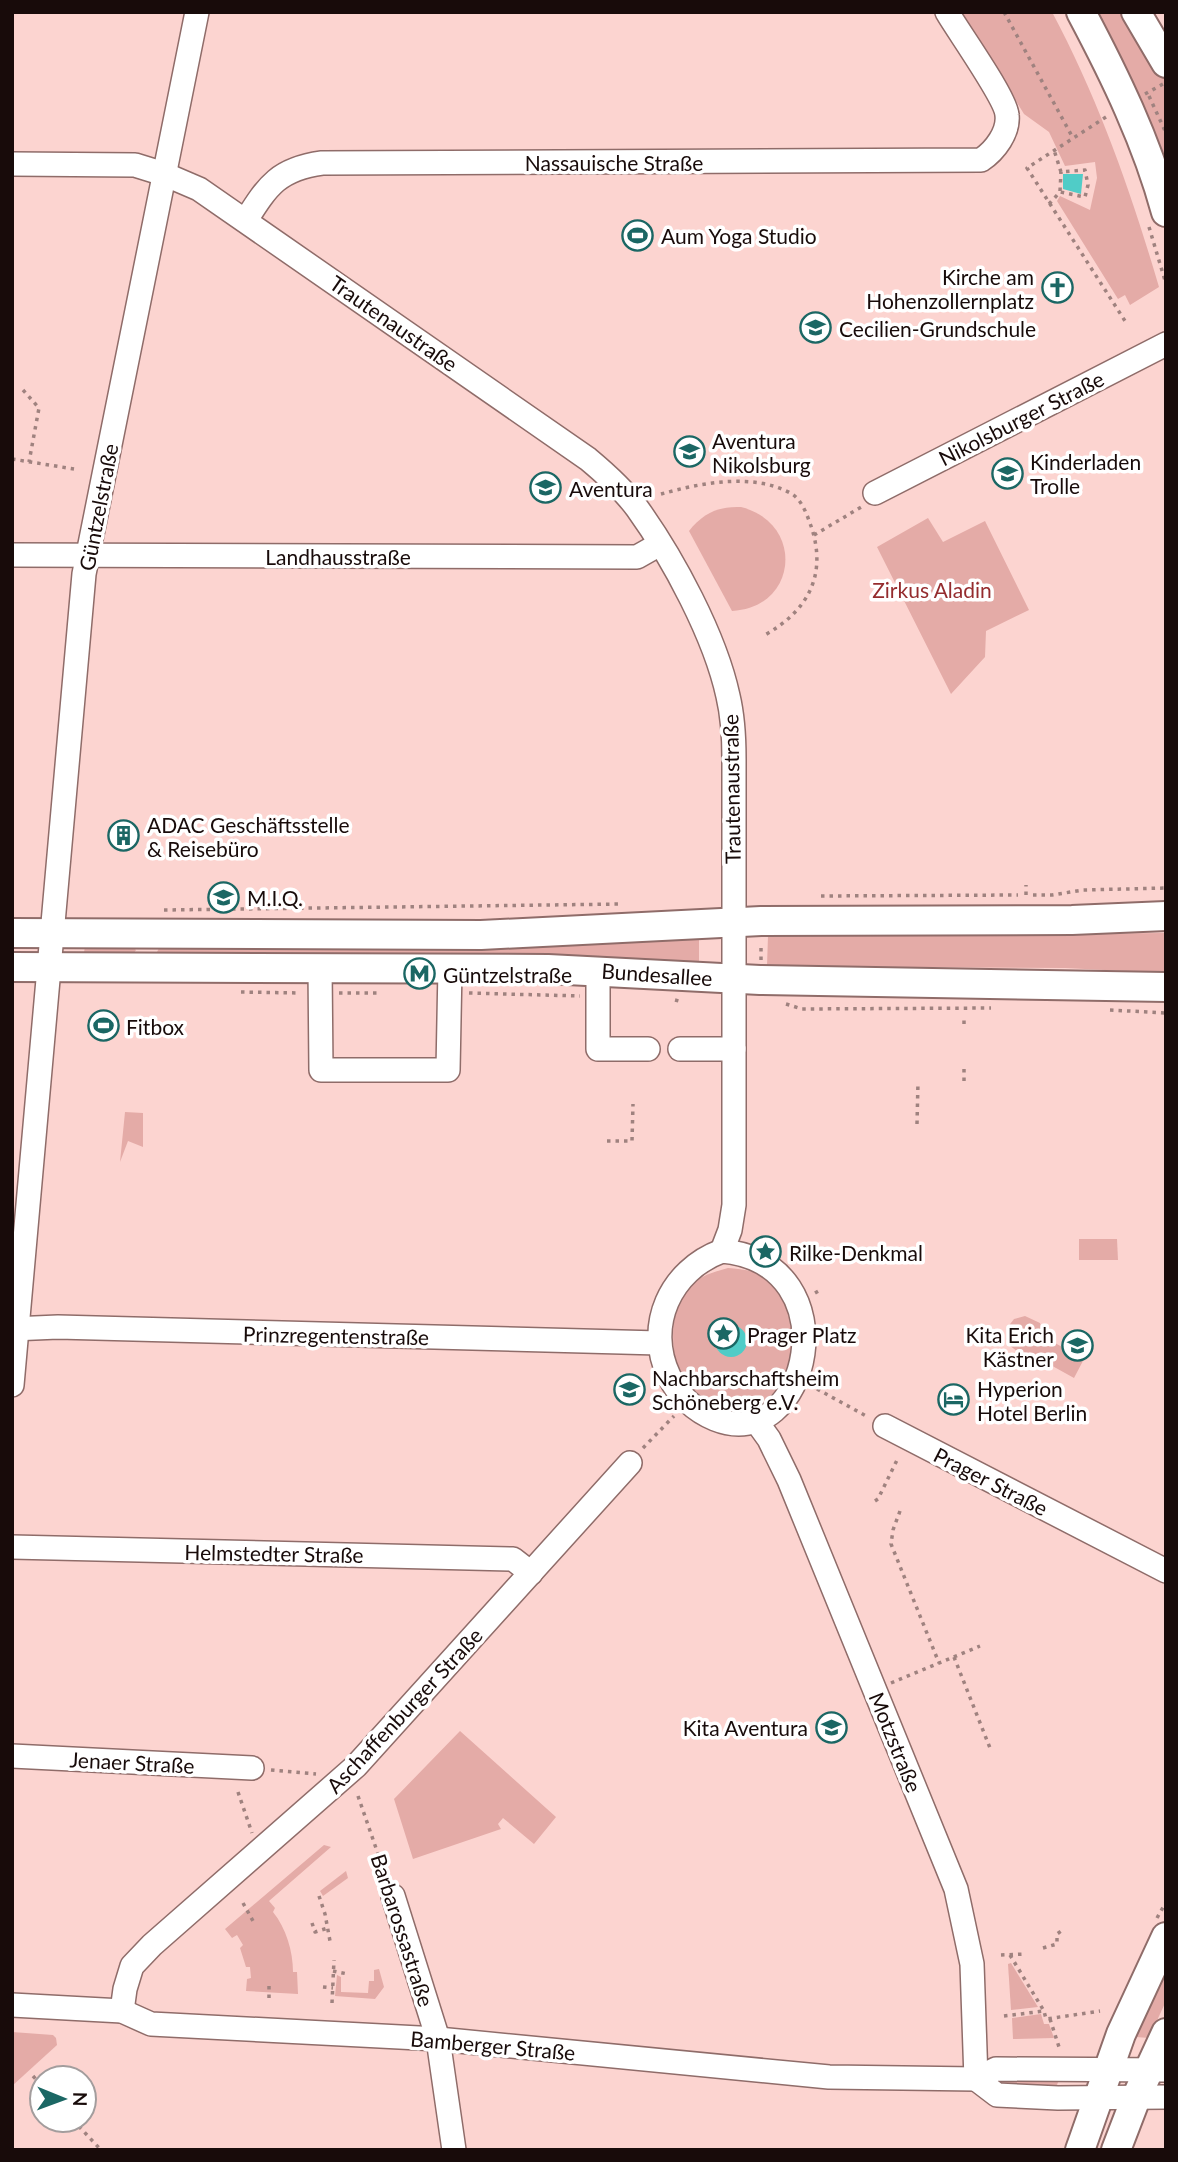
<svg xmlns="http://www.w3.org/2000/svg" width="1178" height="2162" viewBox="0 0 1178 2162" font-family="Lato,sans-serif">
	<rect width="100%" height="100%" fill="#fcd4d0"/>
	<g fill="#e4aba7">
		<path d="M961 12H1052C1099 100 1131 192 1159 287L1130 305 1125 295 1118 299 1057 201 1060 196 1090 210 1097 178 1095 162 1065 166 1049 132 1024 114Z"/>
		<polygon points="1094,12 1126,12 1166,81 1166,181"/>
		<path d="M741 507C805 523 798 608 732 611L689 531C703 513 719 506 741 507Z"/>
		<polygon points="928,518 943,542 985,521 1029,610 986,631 985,657 951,694 877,547"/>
		<polygon points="1166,933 1166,973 1065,968 767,966 768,936"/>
		<polygon points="699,939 699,963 519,954 157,952 159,948 518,948"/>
		<polygon points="85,945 133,947 136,950 134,953 84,953"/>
		<polygon points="125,1112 143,1113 143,1147 128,1141 120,1162"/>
		<polygon points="1079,1239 1117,1239 1118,1260 1079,1260"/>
		<path d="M728 1268C739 1269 753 1270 764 1277 803 1303 801 1385 758 1406 753 1409 748 1412 743 1412 736 1412 728 1410 722 1409 708 1407 694 1400 686 1388 669 1359 666 1307 694 1283 704 1274 715 1272 728 1268Z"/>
		<polygon points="1025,1316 1040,1323 1044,1337 1084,1359 1074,1378 1029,1353 1018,1352 1009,1345 1006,1339 1007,1328 1014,1319"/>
		<polygon points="460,1731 556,1817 534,1844 503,1818 498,1824 501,1829 413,1859 394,1799"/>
		<path d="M324 1845 331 1847 269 1901 275 1908 273 1912C286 1928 293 1951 293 1972H297L298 1994 246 1991 247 1979 251 1978 250 1967H246L240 1948 243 1945 237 1935 232 1938 225 1929Z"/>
		<polygon points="346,1871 348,1878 323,1896 320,1891"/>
		<polygon points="1011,1963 1038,2007 1011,2010 1008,1964"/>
		<polygon points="379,1969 384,1987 375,1999 335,1996 337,1975 341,1977 341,1992 368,1993 369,1981 374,1981 374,1970"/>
		<polygon points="1166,1971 1166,2001 1149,2038 1136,2037"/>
		<polygon points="1041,2014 1044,2024 1049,2024 1054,2038 1013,2039 1012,2018"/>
		<polygon points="12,2032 53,2035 56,2038 57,2045 12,2086"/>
		<polygon points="1061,2076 1055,2089 998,2087 989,2077"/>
	</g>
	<g fill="#50ccc7">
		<polygon points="1063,174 1083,174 1081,194 1063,189"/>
		<circle cx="731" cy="1341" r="16"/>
	</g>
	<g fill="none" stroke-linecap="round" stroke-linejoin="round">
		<defs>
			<g id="minor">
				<path d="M12 164 135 165 164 174 199 189 588 459C606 474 623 489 637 508 673 558 715 636 728 696 733 717 734 738 734 759V1205L730 1230 722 1251"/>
				<path d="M246 220C268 185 279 169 322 163L981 160C995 151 1009 132 1007 115 1006 98 958 31 947 12"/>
				<polyline points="875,493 1166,344"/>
				<polyline points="12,555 637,557 660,544"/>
				<polyline points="320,967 321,1070 448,1070 450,968"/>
				<polyline points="598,970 598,1049 648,1049"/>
				<polyline points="680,1049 734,1049"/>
				<path d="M722 1251C853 1263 809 1457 715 1419 695 1411 678 1395 669 1376 645 1326 670 1270 722 1251Z"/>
				<polyline points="12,1329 58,1327 659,1343"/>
				<polyline points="12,1385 84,574 197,12"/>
				<polyline points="756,1421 769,1439 789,1480 956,1889 972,1964 976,2079"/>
				<polyline points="885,1426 1166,1571"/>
				<polyline points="12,1547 513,1559 531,1573"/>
				<polyline points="12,1756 252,1768"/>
				<polyline points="393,1896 438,2039 454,2150"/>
				<polyline points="12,2005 122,2011 151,2024 438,2039 829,2077 976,2079 996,2069 1166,2070"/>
				<polyline points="122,2011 125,1989 132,1966 152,1945 356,1766 630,1463"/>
				<polyline points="976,2079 997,2095 1058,2098 1166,2097"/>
			</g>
			<g id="major">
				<path d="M1081 12C1115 76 1147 142 1166 212"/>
				<polyline points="1136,12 1166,63"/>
				<polyline points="12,933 481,935 761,921 1072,920 1166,916"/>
				<polyline points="12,967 548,969 760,980 1166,987"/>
				<polyline points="1080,2150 1121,2034 1166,1937"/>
				<polyline points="1116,2150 1136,2098 1166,2033"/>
			</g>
		</defs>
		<use href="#minor" stroke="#8f6c69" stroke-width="26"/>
		<use href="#major" stroke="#8f6c69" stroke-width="32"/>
		<g stroke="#9f827f" stroke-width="3.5" stroke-dasharray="3.5 5" stroke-linecap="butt">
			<polyline points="1004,12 1073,138"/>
			<polyline points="1145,94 1163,84"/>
			<polyline points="1149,96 1166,133"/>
			<polyline points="1106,117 1027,168 1125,321"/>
			<polyline points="1060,191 1061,172"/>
			<polyline points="1049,204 1060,192 1085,197 1088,185 1085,170 1061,172 1054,150"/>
			<polyline points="1149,227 1166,284"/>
			<polyline points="23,390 39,408 29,462"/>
			<polyline points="12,459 74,469"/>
			<path d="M661 494C701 483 754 472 792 494 802 500 807 515 811 526 828 576 807 612 763 636"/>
			<polyline points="814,535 863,506"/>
			<polyline points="1026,895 1026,885"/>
			<polyline points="1033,895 1052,895 1083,890 1166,888"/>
			<polyline points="821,896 1018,895"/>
			<polyline points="164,910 622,904"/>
			<polyline points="761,960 761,944"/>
			<polyline points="241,992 300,993"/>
			<polyline points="339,993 377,993"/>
			<polyline points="469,993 580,996"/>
			<polyline points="675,1000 679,1001"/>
			<polyline points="786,1004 802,1009 991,1008"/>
			<polyline points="1110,1010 1166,1013"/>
			<polyline points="964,1024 964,1018"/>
			<polyline points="964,1081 964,1069"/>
			<polyline points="917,1124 918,1082"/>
			<polyline points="607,1141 632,1141 633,1104"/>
			<polyline points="815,1293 822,1289"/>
			<polyline points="817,1389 868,1417"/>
			<polyline points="643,1448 674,1416"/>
			<polyline points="875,1501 878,1499 898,1458"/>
			<polyline points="900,1511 893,1530 891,1544 939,1663"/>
			<polyline points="954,1657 990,1748 987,1749"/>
			<polyline points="891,1683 980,1646"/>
			<polyline points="271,1770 316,1774"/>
			<polyline points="238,1792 252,1833"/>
			<polyline points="358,1796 387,1880"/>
			<polyline points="319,1896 325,1914 330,1941"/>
			<polyline points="243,1903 253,1921"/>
			<polyline points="1157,1918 1166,1902"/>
			<polyline points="312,1923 315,1932 328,1928"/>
			<polyline points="1043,1948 1057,1944 1057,1934 1064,1929"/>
			<polyline points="1001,1955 1025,1954"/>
			<polyline points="1010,1955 1044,2011"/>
			<polyline points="333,1971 348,1974"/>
			<polyline points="323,1987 333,1988"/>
			<polyline points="269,1998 269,1981"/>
			<polyline points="332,2003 334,1960"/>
			<polyline points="1004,2016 1044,2011 1046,2019 1100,2011"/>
			<polyline points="1050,2019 1059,2047"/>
			<polyline points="33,2076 42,2086"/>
			<polyline points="73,2120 101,2150"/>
		</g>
		<use href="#minor" stroke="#fff" stroke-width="23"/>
		<use href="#major" stroke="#fff" stroke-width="28"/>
	</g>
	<defs>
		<symbol id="stadium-ring" viewBox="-11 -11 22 22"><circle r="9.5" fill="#fff" stroke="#1b6764" stroke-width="1.5"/><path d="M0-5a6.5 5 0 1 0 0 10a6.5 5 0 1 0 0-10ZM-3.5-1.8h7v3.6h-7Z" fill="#1b6764"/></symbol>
		<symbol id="church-ring" viewBox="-11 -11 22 22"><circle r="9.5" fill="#fff" stroke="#1b6764" stroke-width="1.5"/><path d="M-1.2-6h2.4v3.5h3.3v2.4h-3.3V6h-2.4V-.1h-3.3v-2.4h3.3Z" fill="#1b6764"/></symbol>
		<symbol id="school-ring" viewBox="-11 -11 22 22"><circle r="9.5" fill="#fff" stroke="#1b6764" stroke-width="1.5"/><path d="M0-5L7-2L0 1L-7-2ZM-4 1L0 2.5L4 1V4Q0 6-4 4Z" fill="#1b6764"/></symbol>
		<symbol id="building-ring" viewBox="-11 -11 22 22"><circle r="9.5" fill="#fff" stroke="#1b6764" stroke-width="1.5"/><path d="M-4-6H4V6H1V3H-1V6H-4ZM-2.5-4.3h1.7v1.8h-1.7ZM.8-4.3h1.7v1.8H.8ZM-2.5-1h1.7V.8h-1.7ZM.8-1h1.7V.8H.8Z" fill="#1b6764"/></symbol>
		<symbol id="metro-ring" viewBox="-11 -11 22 22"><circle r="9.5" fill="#fff" stroke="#1b6764" stroke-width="1.5"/><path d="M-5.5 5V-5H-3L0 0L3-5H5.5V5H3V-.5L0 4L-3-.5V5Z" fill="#1b6764"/></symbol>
		<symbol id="sight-ring" viewBox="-11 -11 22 22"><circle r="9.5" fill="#fff" stroke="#1b6764" stroke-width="1.5"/><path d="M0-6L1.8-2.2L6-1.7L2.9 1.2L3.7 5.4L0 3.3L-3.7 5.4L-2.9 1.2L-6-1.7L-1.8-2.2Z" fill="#1b6764"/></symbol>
		<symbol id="hotel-ring" viewBox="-11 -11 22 22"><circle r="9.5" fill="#fff" stroke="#1b6764" stroke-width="1.5"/><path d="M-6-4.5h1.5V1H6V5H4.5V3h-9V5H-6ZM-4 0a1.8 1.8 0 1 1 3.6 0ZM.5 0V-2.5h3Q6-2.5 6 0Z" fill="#1b6764"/></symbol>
	</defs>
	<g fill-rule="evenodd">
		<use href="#stadium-ring" x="620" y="218" width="35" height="35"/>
		<use href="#church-ring" x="1040" y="270" width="35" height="35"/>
		<use href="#school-ring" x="798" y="310" width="35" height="35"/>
		<use href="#school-ring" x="672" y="434" width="35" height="35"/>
		<use href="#school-ring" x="990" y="456" width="35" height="35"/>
		<use href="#school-ring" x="528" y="470" width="35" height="35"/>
		<use href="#building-ring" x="106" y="818" width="35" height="35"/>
		<use href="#school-ring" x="206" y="880" width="35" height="35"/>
		<use href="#metro-ring" x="402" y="956" width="35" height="35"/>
		<use href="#stadium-ring" x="86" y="1008" width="35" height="35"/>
		<use href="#sight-ring" x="748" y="1234" width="35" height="35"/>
		<use href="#sight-ring" x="706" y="1316" width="35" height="35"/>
		<use href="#school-ring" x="1060" y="1328" width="35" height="35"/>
		<use href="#school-ring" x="612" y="1372" width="35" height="35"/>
		<use href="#hotel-ring" x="936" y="1382" width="35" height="35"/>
		<use href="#school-ring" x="814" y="1710" width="35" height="35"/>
	</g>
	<g text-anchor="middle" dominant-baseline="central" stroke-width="7" stroke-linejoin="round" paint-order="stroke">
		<g font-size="21" fill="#180b0a" stroke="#fff">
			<text x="614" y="162">Nassauische Straße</text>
			<text transform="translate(394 323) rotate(35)">Trautenaustraße</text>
			<text transform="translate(1021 418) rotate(-27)">Nikolsburger Straße</text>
			<text transform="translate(98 507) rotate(-79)">Güntzelstraße</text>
			<text x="338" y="556">Landhausstraße</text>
			<text transform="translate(731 789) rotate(-91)">Trautenaustraße</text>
			<text transform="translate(657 974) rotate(4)">Bundesallee</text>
			<text transform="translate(336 1335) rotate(1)">Prinzregentenstraße</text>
			<text transform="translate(991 1481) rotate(27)">Prager Straße</text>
			<text transform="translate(274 1553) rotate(1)">Helmstedter Straße</text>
			<text transform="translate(404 1710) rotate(-47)">Aschaffenburger Straße</text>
			<text transform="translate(896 1742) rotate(68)">Motzstraße</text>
			<text transform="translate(132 1762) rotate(3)">Jenaer Straße</text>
			<text transform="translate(403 1930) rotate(72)">Barbarossastraße</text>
			<text transform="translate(493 2045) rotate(5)">Bamberger Straße</text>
		</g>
		<g font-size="21" fill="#180b0a" stroke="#fff" text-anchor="start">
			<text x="661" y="235">Aum Yoga Studio</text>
			<text x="1034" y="276" text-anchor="end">Kirche am<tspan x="1034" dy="24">Hohenzollernplatz</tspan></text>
			<text x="839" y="328">Cecilien-Grundschule</text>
			<text x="712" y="440">Aventura<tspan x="712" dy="24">Nikolsburg</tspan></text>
			<text x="1030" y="461">Kinderladen<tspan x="1030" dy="24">Trolle</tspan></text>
			<text x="569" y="488">Aventura</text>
			<text x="147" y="824">ADAC Geschäftsstelle<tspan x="147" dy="24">&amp; Reisebüro</tspan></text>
			<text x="247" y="897">M.I.Q.</text>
			<text x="443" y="974">Güntzelstraße</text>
			<text x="126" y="1026">Fitbox</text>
			<text x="789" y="1252">Rilke-Denkmal</text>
			<text x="747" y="1334">Prager Platz</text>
			<text x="1054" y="1334" text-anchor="end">Kita Erich<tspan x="1054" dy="24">Kästner</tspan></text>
			<text x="652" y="1377">Nachbarschaftsheim<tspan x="652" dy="24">Schöneberg e.V.</tspan></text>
			<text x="977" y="1388">Hyperion<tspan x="977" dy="24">Hotel Berlin</tspan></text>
			<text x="808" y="1727" text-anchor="end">Kita Aventura</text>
		</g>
		<g font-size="21" fill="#952c2e" stroke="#fff">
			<text x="932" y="589">Zirkus Aladin</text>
		</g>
	</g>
	<rect width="1178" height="2162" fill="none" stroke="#180b0a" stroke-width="28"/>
	<g transform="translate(63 2099) rotate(91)"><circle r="33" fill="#ffffff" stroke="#a39d9d" stroke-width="2"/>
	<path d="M0-5L12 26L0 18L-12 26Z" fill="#1b6764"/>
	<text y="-10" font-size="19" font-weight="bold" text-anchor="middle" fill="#180b0a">N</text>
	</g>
</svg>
